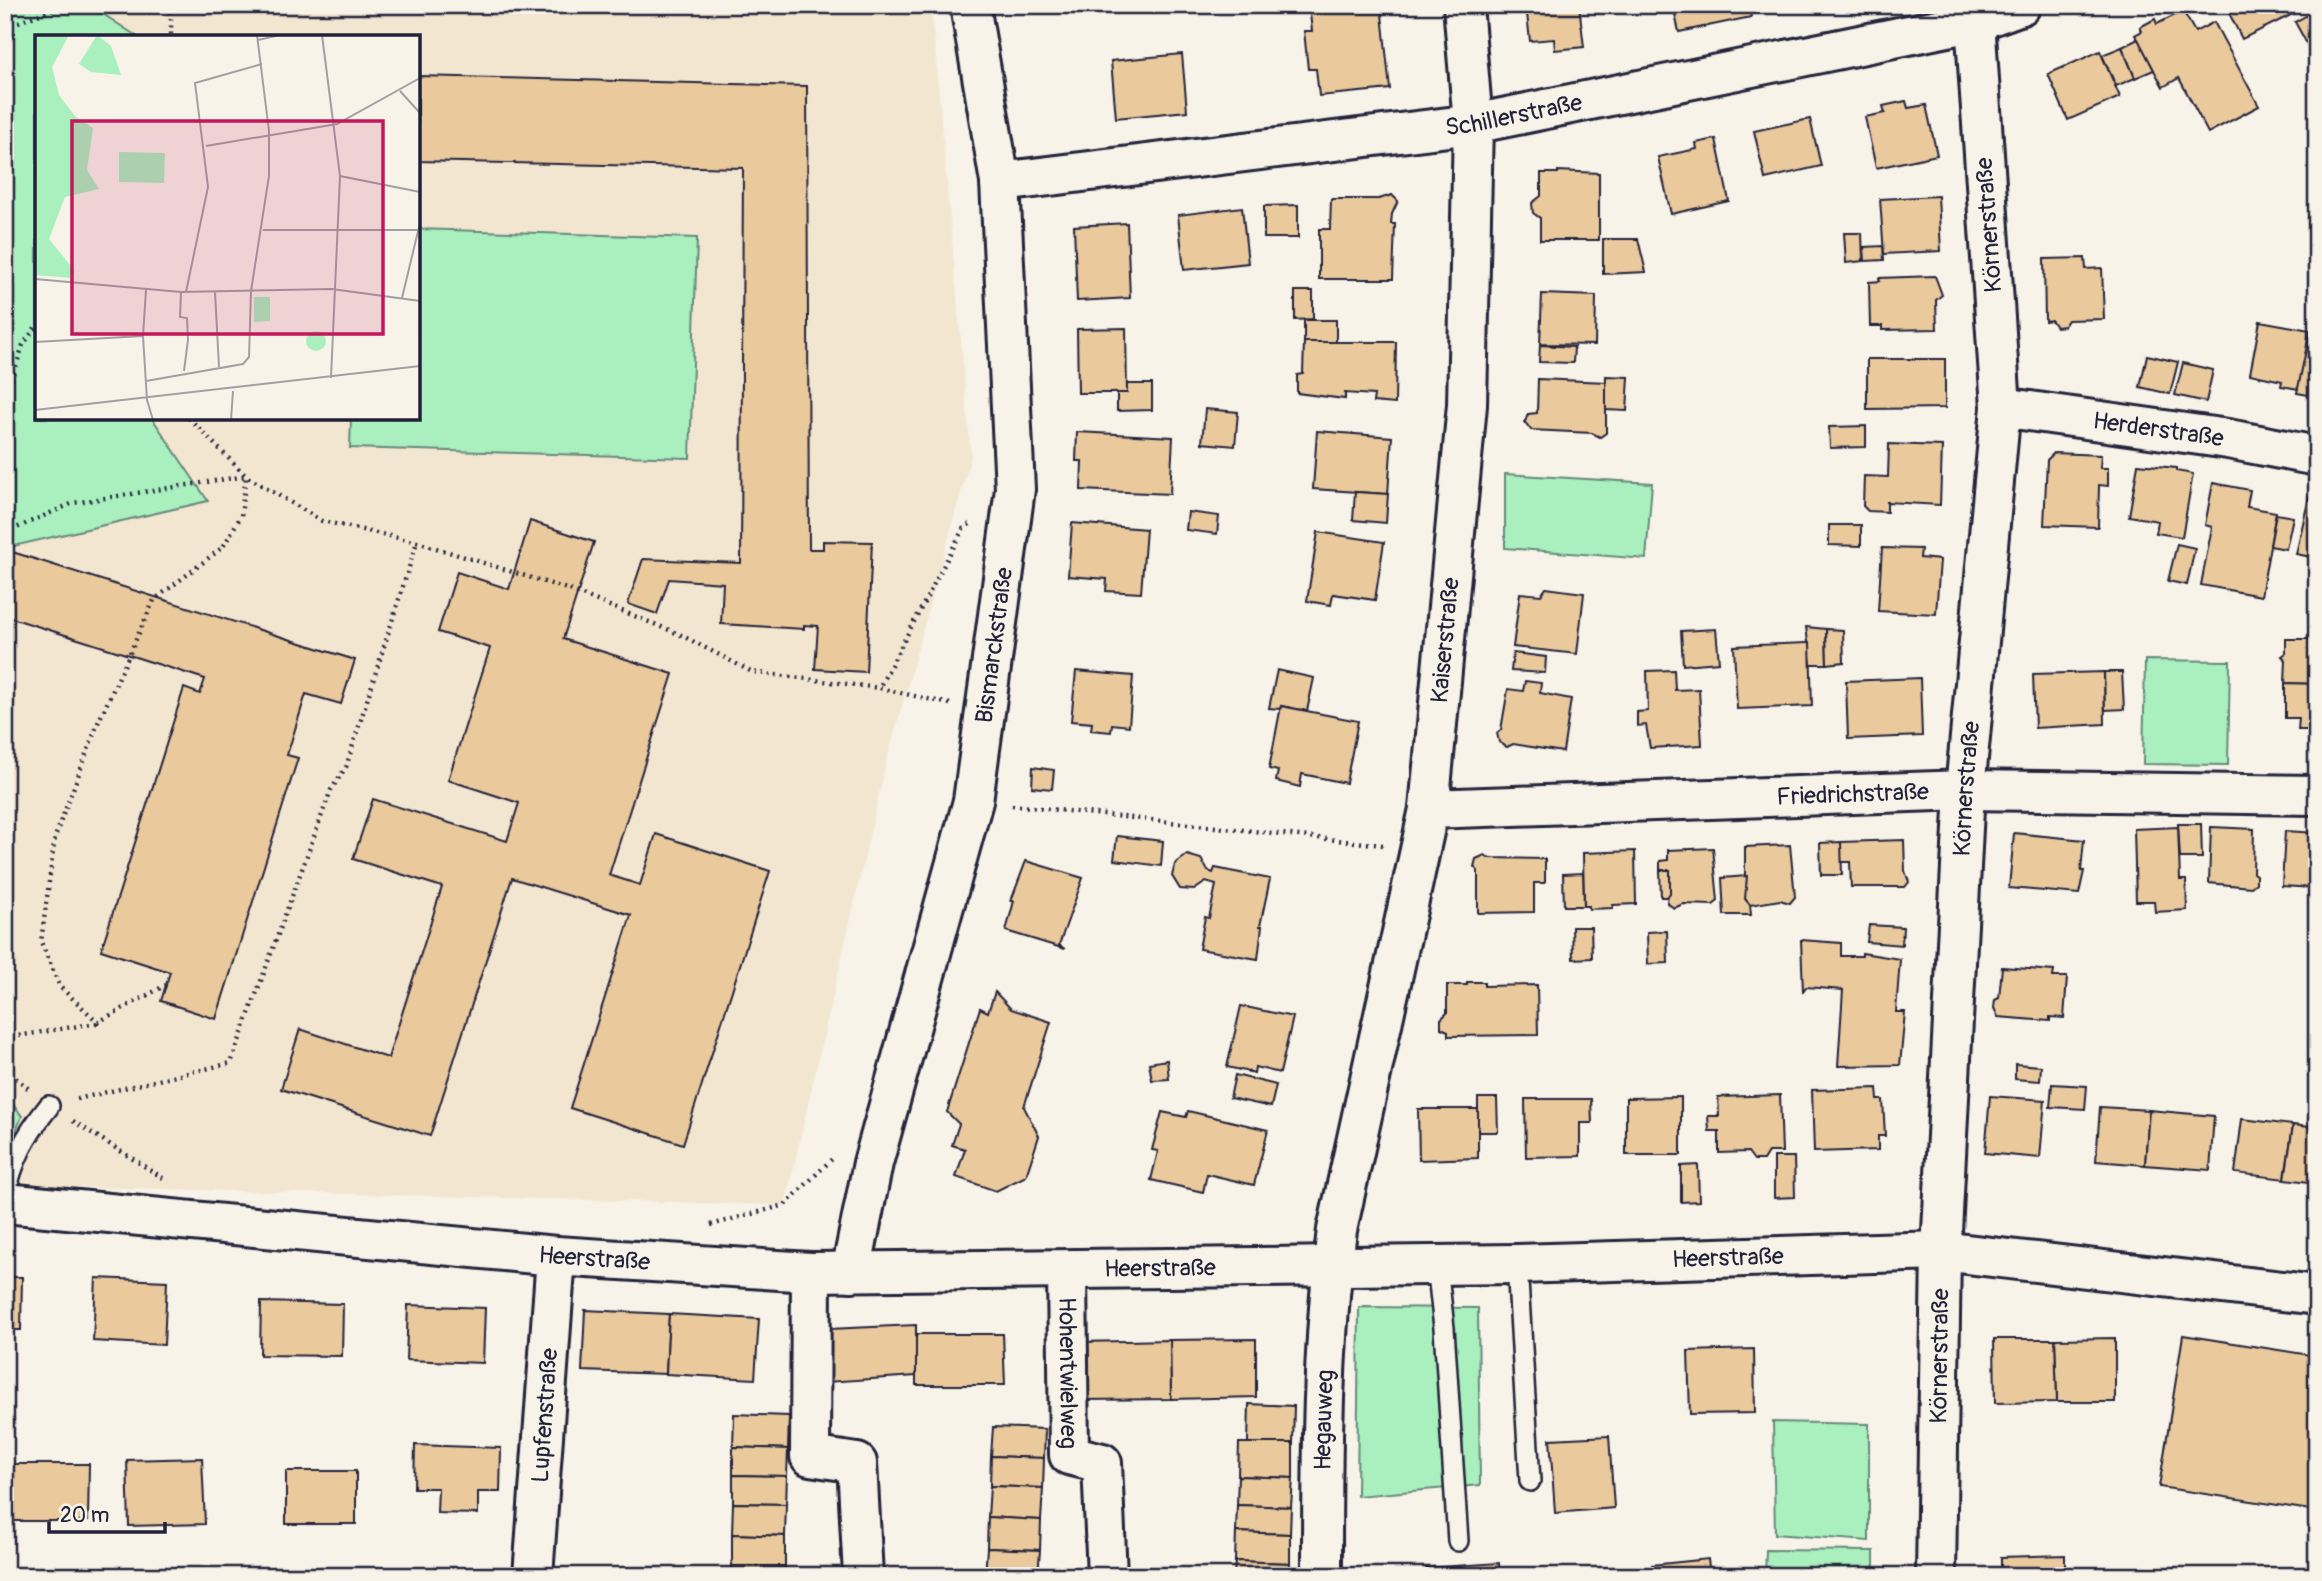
<svg xmlns="http://www.w3.org/2000/svg" width="2322" height="1581" viewBox="0 0 2322 1581" font-family="Pangolin,sans-serif">
	<rect width="100%" height="100%" fill="#f7f3e8"/>
	<filter id="ink" filterUnits="userSpaceOnUse"><feTurbulence type="fractalNoise" baseFrequency=".0143" numOctaves="2"/><feDisplacementMap in="SourceGraphic" scale="14" xChannelSelector="R" yChannelSelector="G"/><feConvolveMatrix kernelMatrix="1 2 1 2 8 2 1 2 1" color-interpolation-filters="sRGB"/></filter>
	<g filter="url(#ink)">
		<polygon fill="#f3e6d1" points="65,5 931,5 971,456 886,764 785,1205 5,1185 5,227 37,418 418,418 418,37 56,37"/>
		<g fill="#a9f0be" stroke="#66897c" stroke-width="2">
			<polygon points="5,5 89,5 138,37 37,37 37,418 152,418 208,501 5,548"/>
			<polygon points="418,229 697,238 690,458 350,448 351,418 418,418"/>
			<polygon points="1505,474 1652,483 1646,559 1505,548"/>
			<polygon points="2145,660 2230,661 2228,765 2143,764"/>
			<polygon points="5,1095 22,1116 5,1158"/>
			<polygon points="1359,1307 1478,1308 1480,1485 1357,1496"/>
			<polygon points="1773,1422 1869,1424 1869,1541 1775,1534"/>
			<polygon points="1766,1550 1874,1551 1874,1576 1765,1576"/>
		</g>
		<g fill="#eac99c" stroke="#22223b" stroke-width="2">
			<polygon points="1309,5 1381,5 1390,89 1319,96 1316,69 1308,69 1304,31 1312,31"/>
			<polygon points="1526,5 1579,5 1584,47 1555,50 1554,39 1530,41"/>
			<polygon points="1673,5 1749,5 1751,17 1679,32"/>
			<polygon points="2225,5 2289,5 2293,14 2242,39"/>
			<polygon points="2183,11 2195,32 2214,22 2259,106 2208,133 2179,78 2163,87 2135,35 2142,31 2140,27 2155,19 2157,24"/>
			<polygon points="2313,12 2317,19 2317,53 2313,55 2295,22"/>
			<polygon points="2138,39 2154,70 2135,78 2122,47"/>
			<polygon points="2122,47 2135,78 2116,86 2102,55"/>
			<polygon points="2100,51 2120,97 2068,120 2048,74"/>
			<polygon points="1182,54 1187,111 1116,118 1111,61"/>
			<polygon points="418,76 807,86 809,549 823,549 823,541 872,542 866,672 815,669 818,626 804,625 804,629 721,624 723,583 669,579 657,614 628,604 643,559 741,563 743,168 418,161"/>
			<polygon points="1906,101 1908,108 1926,105 1937,155 1876,168 1865,117 1885,113 1883,106"/>
			<polygon points="1810,119 1821,166 1765,179 1754,131"/>
			<polygon points="1716,139 1729,201 1671,214 1658,157 1697,149 1696,143"/>
			<polygon points="1558,171 1599,173 1599,240 1540,240 1540,218 1533,213 1532,203 1541,196 1541,173 1558,173"/>
			<polygon points="1392,195 1398,201 1392,214 1391,224 1395,224 1393,279 1319,279 1319,229 1330,229 1331,199 1379,199"/>
			<polygon points="1938,196 1941,251 1884,254 1880,199"/>
			<polygon points="1298,205 1298,238 1264,238 1264,206"/>
			<polygon points="1242,207 1248,263 1184,270 1178,215"/>
			<polygon points="1127,223 1130,298 1077,301 1074,226"/>
			<polygon points="1844,233 1862,233 1863,261 1846,263"/>
			<polygon points="1603,239 1638,239 1646,272 1603,274"/>
			<polygon points="1883,246 1884,260 1865,261 1864,247"/>
			<polygon points="2085,258 2086,269 2102,268 2104,319 2068,320 2064,326 2056,327 2051,320 2045,321 2044,259"/>
			<polygon points="1935,276 1942,295 1936,300 1937,329 1882,330 1882,326 1870,326 1869,282 1880,281 1879,278"/>
			<polygon points="1295,291 1313,291 1313,319 1295,320"/>
			<polygon points="1542,294 1596,296 1595,345 1540,344"/>
			<rect x="1304" y="320" width="32" height="22"/>
			<polygon points="2260,321 2310,330 2299,389 2281,386 2282,381 2250,374"/>
			<polygon points="1126,328 1127,393 1078,393 1077,329"/>
			<polygon points="2310,331 2317,333 2314,396 2297,393"/>
			<polygon points="1304,342 1396,342 1395,404 1373,402 1374,395 1345,393 1345,399 1297,393 1297,375 1303,374"/>
			<polygon points="1540,345 1574,347 1573,363 1539,362"/>
			<polygon points="2147,355 2178,362 2170,394 2140,387"/>
			<polygon points="1867,359 1945,359 1945,408 1867,409"/>
			<polygon points="2183,363 2213,370 2206,402 2175,395"/>
			<polygon points="1606,376 1629,377 1627,411 1605,410"/>
			<polygon points="1538,379 1606,382 1606,433 1600,437 1592,433 1531,430 1525,422 1528,414 1537,413"/>
			<polygon points="1127,384 1152,384 1152,410 1117,411 1117,393 1127,393"/>
			<polygon points="1205,409 1238,412 1235,446 1202,443"/>
			<polygon points="1866,426 1866,447 1830,448 1829,427"/>
			<polygon points="1317,431 1392,437 1388,494 1313,489"/>
			<polygon points="1077,432 1173,437 1170,494 1081,490 1082,461 1076,461"/>
			<polygon points="1889,444 1942,446 1940,505 1887,502 1887,512 1868,511 1863,506 1864,476 1888,477"/>
			<polygon points="2054,453 2101,455 2100,468 2108,468 2108,486 2099,485 2098,527 2044,525 2047,460"/>
			<polygon points="2138,464 2176,468 2176,471 2193,474 2182,537 2156,533 2158,521 2129,516"/>
			<polygon points="2213,483 2250,490 2247,507 2276,512 2261,596 2201,585 2212,527 2205,525"/>
			<polygon points="1355,492 1388,494 1386,523 1353,520"/>
			<polygon points="2309,497 2317,498 2317,553 2313,552 2311,557 2296,554"/>
			<polygon points="1188,512 1219,516 1217,534 1186,530"/>
			<polygon points="2276,514 2293,517 2286,549 2270,546"/>
			<polygon points="530,521 594,542 563,639 673,674 609,875 640,885 656,834 770,871 683,1144 570,1108 631,915 512,878 430,1136 281,1089 300,1029 388,1058 442,887 353,859 373,799 507,841 519,803 448,780 490,648 438,632 457,572 509,589"/>
			<polygon points="1072,523 1146,529 1141,593 1106,591 1107,579 1068,576"/>
			<polygon points="1829,525 1861,525 1861,546 1829,545"/>
			<polygon points="1318,532 1384,542 1375,600 1333,594 1331,605 1307,601"/>
			<polygon points="2177,544 2195,548 2187,585 2168,581"/>
			<polygon points="1882,548 1921,549 1920,558 1940,560 1936,614 1878,611"/>
			<polygon points="6,550 355,660 341,704 306,694 287,755 298,758 216,1019 161,1001 170,972 101,950 184,688 200,694 205,679 5,616"/>
			<polygon points="1546,588 1584,593 1577,654 1513,647 1520,593 1541,595"/>
			<polygon points="1806,627 1826,629 1827,664 1811,664"/>
			<polygon points="1716,629 1719,662 1683,665 1681,631"/>
			<polygon points="1826,629 1843,630 1844,662 1827,664"/>
			<polygon points="2286,639 2314,639 2317,642 2317,684 2285,683 2286,660 2282,656 2286,653"/>
			<polygon points="1807,643 1810,643 1812,706 1737,709 1734,646"/>
			<polygon points="1513,653 1546,657 1545,673 1511,671"/>
			<polygon points="1277,670 1314,678 1307,711 1281,706 1280,709 1269,708"/>
			<polygon points="1674,670 1675,690 1699,689 1702,745 1650,748 1646,725 1637,726 1637,712 1648,711 1647,671"/>
			<polygon points="1076,671 1133,676 1129,726 1112,724 1111,732 1091,730 1092,723 1071,721"/>
			<polygon points="2104,672 2105,724 2035,728 2033,674"/>
			<polygon points="2104,672 2122,672 2124,709 2105,710"/>
			<polygon points="1920,678 1922,736 1848,739 1846,681"/>
			<polygon points="1525,681 1541,683 1540,693 1571,699 1563,752 1513,744 1507,747 1499,742 1497,733 1501,730 1508,689 1523,691"/>
			<polygon points="2285,683 2317,684 2317,730 2298,730 2299,718 2285,718"/>
			<polygon points="1281,706 1358,721 1346,783 1302,774 1300,787 1276,781 1278,771 1269,769"/>
			<polygon points="1033,767 1054,770 1052,789 1032,787"/>
			<polygon points="2178,824 2201,824 2202,858 2180,858"/>
			<polygon points="2178,827 2180,880 2186,880 2187,910 2155,912 2154,901 2136,901 2134,829"/>
			<polygon points="2211,827 2254,829 2253,873 2256,875 2256,883 2251,887 2209,883"/>
			<polygon points="2285,831 2317,833 2317,891 2314,888 2282,886"/>
			<polygon points="2014,833 2084,840 2081,871 2084,871 2079,894 2009,888"/>
			<polygon points="1117,836 1163,841 1161,866 1114,860"/>
			<polygon points="1904,840 1905,871 1909,882 1905,887 1851,887 1850,862 1841,862 1841,842"/>
			<polygon points="1841,842 1842,875 1821,875 1820,843"/>
			<polygon points="1790,845 1795,897 1790,903 1780,900 1750,905 1745,899 1745,847"/>
			<polygon points="1713,848 1718,901 1713,905 1683,904 1674,908 1667,903 1670,870 1660,870 1660,861 1668,860 1668,850"/>
			<polygon points="1635,851 1636,904 1613,905 1613,908 1589,909 1589,906 1584,906 1583,853"/>
			<polygon points="1187,855 1201,859 1208,871 1213,873 1215,868 1270,879 1260,926 1262,926 1258,959 1199,949 1205,917 1209,918 1216,885 1206,882 1194,890 1180,889 1172,876 1175,864"/>
			<polygon points="1485,855 1489,858 1545,859 1545,883 1534,883 1534,912 1478,913 1478,871 1474,867 1476,859"/>
			<polygon points="1026,861 1083,878 1059,945 1065,949 1006,931 1014,901 1011,901"/>
			<polygon points="1660,870 1670,870 1670,893 1667,897 1661,897"/>
			<polygon points="1583,873 1584,906 1564,906 1563,874"/>
			<polygon points="1747,876 1745,899 1750,905 1751,915 1724,915 1722,878"/>
			<polygon points="1869,925 1903,927 1902,945 1867,942"/>
			<polygon points="1572,927 1591,927 1592,958 1573,959"/>
			<polygon points="1667,931 1668,963 1648,964 1647,932"/>
			<polygon points="1801,940 1841,943 1841,956 1862,956 1862,953 1900,959 1896,1012 1905,1012 1900,1065 1838,1066 1843,990 1806,987 1803,991"/>
			<polygon points="2002,967 2054,971 2053,977 2067,977 2064,1018 2050,1017 2050,1021 1998,1017 1994,1008 1995,1000 1999,998"/>
			<polygon points="1467,982 1484,982 1484,986 1537,985 1538,1035 1448,1036 1448,1031 1441,1028 1441,1019 1447,1013 1447,985 1467,985"/>
			<polygon points="995,992 1011,1009 1051,1022 1024,1107 1039,1136 1026,1176 996,1191 956,1177 965,1149 952,1145 959,1124 947,1112 980,1008 988,1012"/>
			<polygon points="1241,1006 1293,1017 1280,1073 1255,1067 1254,1073 1227,1067"/>
			<polygon points="1167,1060 1169,1079 1152,1080 1149,1063"/>
			<polygon points="2015,1064 2041,1066 2040,1081 2015,1079"/>
			<polygon points="1235,1075 1276,1085 1271,1107 1230,1098"/>
			<polygon points="2052,1084 2087,1086 2085,1109 2050,1107"/>
			<polygon points="1877,1088 1878,1100 1883,1100 1885,1136 1878,1136 1878,1150 1814,1152 1812,1090"/>
			<polygon points="1780,1095 1782,1152 1768,1152 1763,1160 1754,1160 1748,1152 1719,1153 1719,1131 1709,1131 1708,1116 1719,1116 1718,1097"/>
			<polygon points="1990,1096 2045,1100 2040,1158 1985,1153"/>
			<polygon points="1681,1097 1681,1155 1626,1155 1626,1098"/>
			<polygon points="1478,1098 1497,1098 1498,1132 1478,1132"/>
			<polygon points="1525,1099 1591,1099 1592,1123 1580,1123 1580,1156 1526,1157"/>
			<polygon points="2100,1107 2149,1110 2145,1165 2096,1161"/>
			<polygon points="1418,1109 1478,1109 1478,1158 1419,1160"/>
			<polygon points="2149,1110 2214,1116 2210,1170 2145,1165"/>
			<polygon points="1188,1111 1268,1130 1254,1185 1207,1174 1203,1192 1151,1180 1158,1151 1152,1150 1162,1112 1186,1117"/>
			<polygon points="2242,1119 2293,1125 2285,1179 2235,1173"/>
			<polygon points="2293,1125 2317,1128 2317,1183 2285,1179"/>
			<polygon points="1774,1157 1794,1157 1795,1197 1774,1198"/>
			<polygon points="1698,1165 1699,1201 1681,1202 1681,1166"/>
			<polygon points="5,1277 22,1277 21,1330 5,1330"/>
			<polygon points="96,1278 167,1281 164,1345 93,1341"/>
			<polygon points="261,1302 343,1304 342,1356 260,1355"/>
			<polygon points="408,1305 485,1308 483,1363 406,1360"/>
			<polygon points="585,1310 669,1314 666,1374 582,1371"/>
			<polygon points="669,1314 759,1319 755,1379 666,1374"/>
			<polygon points="916,1325 916,1376 826,1382 829,1329"/>
			<polygon points="916,1334 1003,1334 1005,1385 916,1385"/>
			<polygon points="2183,1335 2317,1356 2317,1511 2159,1487"/>
			<polygon points="2115,1338 2115,1402 2057,1402 2055,1339"/>
			<polygon points="1256,1339 1256,1397 1171,1399 1170,1340"/>
			<polygon points="1994,1339 2055,1339 2057,1402 1995,1403"/>
			<polygon points="1170,1340 1171,1399 1083,1400 1081,1342"/>
			<polygon points="1754,1349 1755,1413 1690,1414 1688,1351"/>
			<polygon points="1249,1404 1294,1406 1293,1443 1248,1443"/>
			<polygon points="734,1414 789,1416 788,1449 733,1447"/>
			<polygon points="993,1427 1045,1429 1044,1458 991,1456"/>
			<polygon points="1609,1436 1614,1508 1555,1513 1550,1439"/>
			<polygon points="1239,1443 1293,1443 1293,1478 1238,1476"/>
			<polygon points="415,1445 501,1448 500,1492 478,1492 478,1514 437,1513 438,1488 414,1488"/>
			<polygon points="733,1447 788,1449 787,1476 733,1475"/>
			<polygon points="991,1456 1044,1458 1043,1488 990,1486"/>
			<polygon points="202,1458 205,1524 129,1526 127,1460"/>
			<polygon points="5,1464 89,1464 88,1521 5,1521"/>
			<rect x="286" y="1471" width="70" height="53"/>
			<polygon points="733,1475 787,1476 786,1504 733,1503"/>
			<polygon points="1238,1476 1293,1478 1291,1507 1237,1505"/>
			<polygon points="990,1486 1043,1488 1041,1520 988,1517"/>
			<polygon points="733,1503 786,1504 785,1536 732,1534"/>
			<polygon points="1237,1505 1291,1507 1290,1534 1236,1532"/>
			<polygon points="988,1517 1041,1520 1040,1550 987,1548"/>
			<polygon points="1236,1532 1290,1534 1290,1563 1235,1561"/>
			<polygon points="732,1534 785,1536 785,1566 732,1566"/>
			<polygon points="987,1548 1040,1550 1038,1576 985,1576"/>
			<polygon points="2065,1555 2065,1576 2001,1576 2001,1557"/>
			<polygon points="1708,1559 1710,1576 1653,1576 1652,1565"/>
			<polygon points="1235,1561 1290,1563 1289,1576 1234,1576"/>
			<polygon points="1499,1563 1499,1576 1427,1576 1426,1568"/>
			<rect x="732" y="1566" width="53" height="10"/>
		</g>
		<g fill="none" stroke-linecap="round" stroke-linejoin="round">
			<defs>
				<g id="service">
					<path d="M5 1197C12 1160 26 1135 49 1106"/>
					<polyline points="1517,1264 1530,1481"/>
					<polyline points="1437,1265 1444,1328 1458,1541"/>
				</g>
				<g id="minor">
					<path id="s1" d="M1000 182 1473 124 1977 21 2021 5"/>
					<path id="s2" d="M2001 407 2228 439 2317 456"/>
					<path id="s3" d="M1429 809 1965 790 2317 795"/>
					<path id="s4" d="M5 1203 556 1256 811 1272 1517 1264 1941 1251 2317 1295"/>
					<path id="s5" d="M1067 1270 1069 1455 1102 1463 1107 1576"/>
					<polyline points="811,1272 810,1456 857,1463 863,1576"/>
					<path id="s6" d="M851 1272 873 1163 973 801 1015 489 1000 182 970 5"/>
					<path id="s7" d="M533 1576 556 1256"/>
					<path id="s8" d="M1322 1576C1322 1460 1322 1344 1337 1230L1429 809 1467 405 1473 124 1463 5"/>
					<path id="s9" d="M1936 1576 1941 1251 1965 790 2001 407 1974 5"/>
				</g>
			</defs>
			<use href="#service" stroke="#22223b" stroke-width="24"/>
			<use href="#minor" stroke="#22223b" stroke-width="44"/>
			<g stroke="#22223b" stroke-width="4.5" stroke-dasharray="2 5" stroke-linecap="butt">
				<polyline points="168,5 171,14 171,37"/>
				<polyline points="5,27 65,5"/>
				<polyline points="5,400 23,345 37,325"/>
				<polyline points="189,418 246,476 322,521 417,542 570,590 679,634 752,672 879,688"/>
				<polyline points="5,533 73,503 246,476 241,516 223,547 154,600 98,723 55,837 41,942 60,987 98,1022 166,985"/>
				<polyline points="950,704 879,688 963,529 970,524"/>
				<polyline points="1012,805 1383,845"/>
				<polyline points="5,1038 97,1023"/>
				<polyline points="5,1069 29,1089"/>
				<polyline points="77,1099 231,1063 331,790 346,767 417,542"/>
				<polyline points="73,1121 163,1178"/>
				<polyline points="711,1225 785,1205 834,1157"/>
			</g>
			<use href="#service" stroke="#f7f3e8" stroke-width="19"/>
			<use href="#minor" stroke="#f7f3e8" stroke-width="38"/>
		</g>
	</g>
	<g text-anchor="middle" dominant-baseline="central" stroke-width="6" stroke-linejoin="round" paint-order="stroke">
		<g font-size="24" fill="#22223b" stroke="#f7f3e8">
			<text stroke="none"><textPath href="#s1" startOffset="518">Schillerstraße</textPath></text>
			<text transform="translate(1989 225) rotate(-94)">Körnerstraße</text>
			<text stroke="none"><textPath href="#s2" startOffset="159">Herderstraße</textPath></text>
			<text stroke="none"><textPath href="#s8" startOffset="947">Kaiserstraße</textPath></text>
			<text stroke="none"><textPath href="#s6" startOffset="644">Bismarckstraße</textPath></text>
			<text stroke="none"><textPath href="#s9" startOffset="788">Körnerstraße</textPath></text>
			<text stroke="none"><textPath href="#s3" startOffset="424">Friedrichstraße</textPath></text>
			<text stroke="none"><textPath href="#s4" startOffset="592">Heerstraße</textPath></text>
			<text stroke="none"><textPath href="#s4" startOffset="1726">Heerstraße</textPath></text>
			<text stroke="none"><textPath href="#s4" startOffset="1158">Heerstraße</textPath></text>
			<text stroke="none"><textPath href="#s9" startOffset="220">Körnerstraße</textPath></text>
			<text stroke="none"><textPath href="#s5" startOffset="103">Hohentwielweg</textPath></text>
			<text stroke="none"><textPath href="#s7" startOffset="161">Lupfenstraße</textPath></text>
			<text stroke="none"><textPath href="#s8" startOffset="156">Hegauweg</textPath></text>
		</g>
	</g>
	<g transform="translate(35 35)">
		<rect width="385" height="385" fill="#f7f3e8"/>
		<path d="M0 0H34L17 32 24 60 40 81 58 93 52 135 64 154 30 162 14 204 40 236 37 243 0 240ZM62 0 76 11 86 40 56 37 44 29ZM84 117 130 118 129 148 84 147ZM219 262H235V286L219 287ZM271 306a10 10 0 1 1 20 0a10 10 0 1 1-20 0Z" fill="#a9f0be"/>
		<path fill="none" stroke="#a29fa3" stroke-width="2" d="M287 0 305 141 296 343M223 5 245 0M365 56 385 78M171 111 302 89 385 43M305 141 385 157M228 195H385M0 244 146 257 297 254 385 266M111 255 108 301 112 365 118 385M146 257 145 282 152 283 153 305 149 336M151 257 173 152 160 48 227 29M180 257 184 332M367 263 385 188M0 307 108 301M111 346 208 329 214 322 216 256 234 141V96L222 0M0 375 385 331M196 385 198 356"/>
		<path fill="#c2185b" fill-opacity="0.15" stroke="#c2185b" stroke-width="3.5" d="M37 86H348V299H37Z"/>
		<rect width="385" height="385" fill="none" stroke="#22223b" stroke-width="3.5"/>
	</g>
	<rect width="2322" height="1581" fill="none" stroke="#f7f3e8" stroke-width="28"/>
	<rect x="14" y="14" width="2294" height="1553" fill="none" stroke="#22223b" stroke-width="2.5" filter="url(#ink)"/>
	<path d="M49 1522v10h116v-10" fill="none" stroke="#22223b" stroke-width="3.5"/>
	<text x="60" y="1522" font-size="21" fill="#22223b" stroke="#f7f3e8" stroke-width="5" paint-order="stroke">20 m</text>
</svg>
